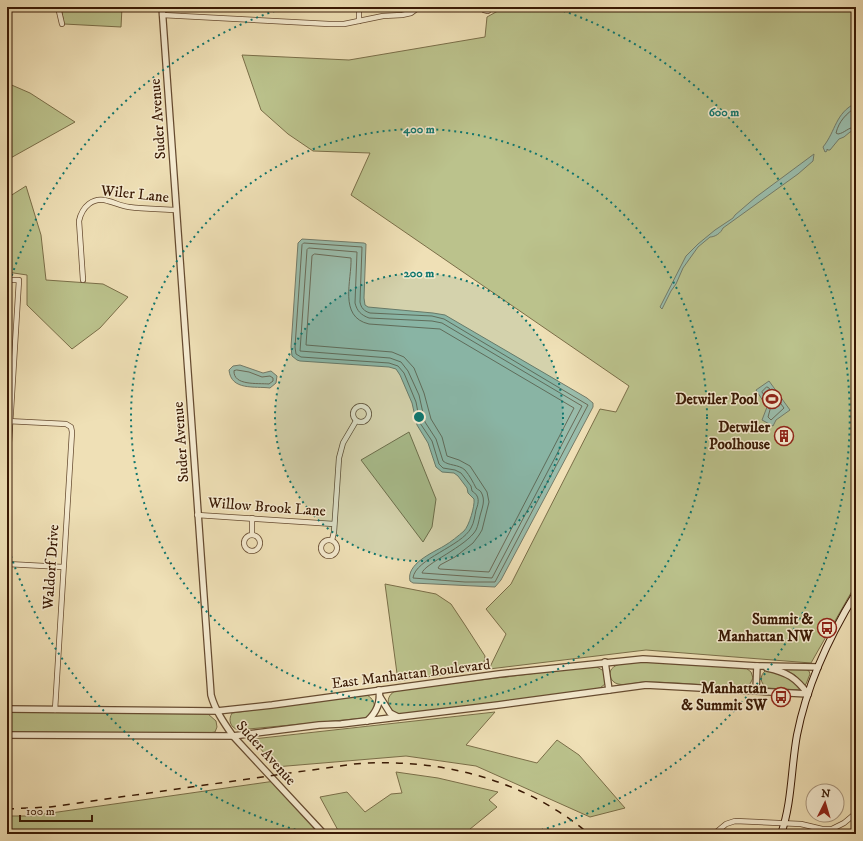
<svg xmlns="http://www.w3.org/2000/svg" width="863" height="841" viewBox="0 0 863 841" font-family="'IM FELL DW Pica',serif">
	<rect width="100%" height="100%" fill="#efe0b6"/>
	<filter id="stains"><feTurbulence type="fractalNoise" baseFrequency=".005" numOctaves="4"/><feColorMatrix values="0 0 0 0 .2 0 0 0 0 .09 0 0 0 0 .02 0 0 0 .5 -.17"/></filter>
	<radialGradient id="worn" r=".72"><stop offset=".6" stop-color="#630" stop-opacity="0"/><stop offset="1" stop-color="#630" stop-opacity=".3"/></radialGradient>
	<g fill="#bbc28c" stroke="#7a6e48">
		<polygon points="61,7 122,7 121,27 64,24"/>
		<polygon points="505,7 856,7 856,584 811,663 646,650 489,669 506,634 486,609 511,584 600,409 616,412 629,386 351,195 370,153 313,151 288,134 261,110 242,55 349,60 485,37 487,17"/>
		<polygon points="7,83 30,93 75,122 7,160"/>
		<polygon points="26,186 41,235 46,280 103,284 128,297 100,328 72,349 27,305 27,275 7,272 7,198"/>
		<polygon points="409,432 436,499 432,527 423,542 361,460"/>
		<polygon points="385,584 436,594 451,604 465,625 485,656 483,669 398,681"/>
		<path d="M646 662 743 668H746L751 672 753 678 750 684 744 688C711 686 678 682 645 682 637 682 626 686 618 684 614 683 611 680 610 676 608 660 636 663 646 662Z"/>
		<path d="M595 666 604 671 605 684 600 688 584 691 403 714C387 714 382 695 398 690Z"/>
		<polygon points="781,668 806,669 809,671 810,674 806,684 805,685 795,675"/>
		<path d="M766 670 785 675 802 689 801 690 767 688C760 683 759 676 766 670Z"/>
		<path d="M365 694C378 700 377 713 365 718L238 730C230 727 228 720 232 713Z"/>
		<polygon points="7,712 208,714 216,721 217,727 215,732 209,733 7,732"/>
		<polygon points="495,712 466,745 537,763 557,740 579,755 625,808 590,817 476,766 406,756 275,767 253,739"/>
		<polygon points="396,772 438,778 498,792 489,800 497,807 464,834 340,834 320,797 347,792 365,812 391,794 402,793"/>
		<polygon points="275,781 324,834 7,834 7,816 30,816"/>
	</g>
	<g fill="#9abdac" stroke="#737b69">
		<path d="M856 103V130L850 132 844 137 839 139 830 150H828L827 149V151L825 152 823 147C836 131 835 113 856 103Z"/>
		<path d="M814 154 813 161 798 174 723 228C721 233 715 237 710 237L698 247 683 268 676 284 671 291 662 309 660 307 686 256 698 244 715 230 733 218 735 215 756 197Z"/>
		<path d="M302 239 364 243 366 244 364 298 365 305 368 307 433 313 445 315 587 398 593 403V407L501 580 495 587 413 583 410 581C406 564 432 553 444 546 451 542 458 536 464 531 469 526 475 506 474 499L468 493 467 488 458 476 454 473 442 472 436 467 428 443 417 425 412 403 400 375 396 369 389 367 300 361 297 360 292 356 291 347 298 243Z"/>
		<path d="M240 365 263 373 271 371 277 376 276 383 270 388C255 386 231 391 229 370L233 366Z"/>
		<polygon points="769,381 790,410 776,420 773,426 762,420 767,407 756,390"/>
	</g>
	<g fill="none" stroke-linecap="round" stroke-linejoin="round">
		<g stroke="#6a6b58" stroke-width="1">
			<path d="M856 107C846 114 839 121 836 133L838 134C845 133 848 127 856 127"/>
			<path d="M304 243 362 247 360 302C361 308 364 311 370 313L432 316 444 319 588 405 495 582H465L413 578C415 559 462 546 471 528 474 523 475 515 476 510 479 502 480 496 472 491L471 486 461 473 455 470 443 468 439 464 432 441 420 423 416 402 404 373 398 366 389 363 301 357 296 354 295 347 302 245Z"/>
			<path d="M309 248 357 252 355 303C357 311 361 315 369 318L432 321 442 323 582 406 492 578 422 573C424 564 467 546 476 530 478 526 479 520 480 516 482 508 486 500 481 492 480 490 478 490 476 488 473 482 470 476 465 470 458 464 449 466 443 461L436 439 425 422 419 395 408 371 401 362 390 358 300 351 307 250Z"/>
			<path d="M315 254 351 258C352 280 338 317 369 324L440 329 574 408 489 572 440 569 438 568 440 565 455 557 473 543 479 535 482 530 489 502 487 492 470 466 459 460 447 456 442 437 431 419 424 393 414 368 404 357 392 352 306 345 312 256Z"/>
			<path d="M237 370 249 372 262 377 270 376 273 378V381L269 384C258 383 233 386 234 371Z"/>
			<polygon points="767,387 769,388 784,408 771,420 768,417 771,406 762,392"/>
		</g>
		<defs>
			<g id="minor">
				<polyline points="58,7 62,24"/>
				<polyline points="482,7 484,10 488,11 490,9 491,7"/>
				<polyline points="162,15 329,24 344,24 383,16 402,15 411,13 419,7"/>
				<polyline points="359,21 359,7"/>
				<polyline points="7,280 19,280 7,475"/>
				<path d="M83 280 79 221C82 207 93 196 108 201 116 203 121 206 129 207 145 209 160 209 176 210"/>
				<circle cx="361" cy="414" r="8"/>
				<polyline points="7,421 66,424 71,427 72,432 55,710"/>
				<polyline points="197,515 334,524"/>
				<circle cx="252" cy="543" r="8"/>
				<polyline points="252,535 252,518"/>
				<circle cx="329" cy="548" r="8"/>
				<polyline points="332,540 334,532 339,458 343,443 356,421"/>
				<polyline points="7,564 63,567"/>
				<polyline points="714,834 726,824 735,821 801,824 822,829 832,829 844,823 856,813"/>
			</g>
			<g id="tertiary">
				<path d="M162 7 211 695C215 710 224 723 233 736L324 834"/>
				<polyline points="605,662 609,690"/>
				<path d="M767 668C787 672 796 678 808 694"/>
				<polyline points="756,691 757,666"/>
				<polyline points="380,697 390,713 398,717"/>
				<polyline points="7,709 217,711 272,705 499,674 643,659 757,666 818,667"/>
				<path d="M367 721C376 713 381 702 379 690"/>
				<polyline points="7,735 233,736 319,725 341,724 498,705 646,685 808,694"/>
			</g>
			<path id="secondary" d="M781 834C792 803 791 768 797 735 807 684 829 637 856 593"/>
		</defs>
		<use href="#minor" stroke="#664b30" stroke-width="6"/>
		<use href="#tertiary" stroke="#664b30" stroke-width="8"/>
		<use href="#secondary" stroke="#391904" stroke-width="8"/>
		<use href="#minor" stroke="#f5ebd0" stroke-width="4.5"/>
		<use href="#tertiary" stroke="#f5ebd0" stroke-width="5.5"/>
		<use href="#secondary" stroke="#f5ebd0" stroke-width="6"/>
		<path stroke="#391904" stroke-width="1.5" stroke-dasharray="7 7" stroke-linecap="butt" d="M7 809 50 807 354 764C438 757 524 779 589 834"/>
	</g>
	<circle cx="419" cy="417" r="144" fill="#0f766e" fill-opacity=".12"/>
	<g fill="none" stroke="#0f766e" stroke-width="2" stroke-dasharray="2 4">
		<circle cx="419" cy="417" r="144"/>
		<circle cx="419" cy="417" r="288"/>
		<path d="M307 833A431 431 0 0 1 8 547M8 287A431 431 0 0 1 286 7M552 7A431 431 0 0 1 531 833"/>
	</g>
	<defs>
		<symbol id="stadium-ring" viewBox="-11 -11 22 22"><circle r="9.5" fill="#f5ebd0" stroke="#8f2418" stroke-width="1.5"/><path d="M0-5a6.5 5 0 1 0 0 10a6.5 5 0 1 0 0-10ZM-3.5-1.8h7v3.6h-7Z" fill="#8f2418"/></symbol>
		<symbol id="building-ring" viewBox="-11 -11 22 22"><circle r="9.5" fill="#f5ebd0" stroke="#8f2418" stroke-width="1.5"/><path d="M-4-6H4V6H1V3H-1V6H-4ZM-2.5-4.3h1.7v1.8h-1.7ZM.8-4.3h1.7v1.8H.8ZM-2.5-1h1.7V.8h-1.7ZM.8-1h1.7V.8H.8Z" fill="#8f2418"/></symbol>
		<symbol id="bus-ring" viewBox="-11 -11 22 22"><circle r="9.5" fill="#f5ebd0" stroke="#8f2418" stroke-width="1.5"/><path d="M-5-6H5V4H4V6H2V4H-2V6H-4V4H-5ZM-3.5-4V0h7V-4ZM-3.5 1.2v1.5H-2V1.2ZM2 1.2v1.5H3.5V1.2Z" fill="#8f2418"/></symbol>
	</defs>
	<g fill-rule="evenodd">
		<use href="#stadium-ring" x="761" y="388" width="22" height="22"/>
		<use href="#building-ring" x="773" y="425" width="22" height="22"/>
		<use href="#bus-ring" x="816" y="617" width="22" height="22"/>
		<use href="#bus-ring" x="770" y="686" width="22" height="22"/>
	</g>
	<g text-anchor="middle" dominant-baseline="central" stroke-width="3" stroke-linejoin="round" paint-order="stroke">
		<g font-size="15" fill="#391904" stroke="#f5ebd0">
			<text transform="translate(158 119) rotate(-94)">Suder Avenue</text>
			<text transform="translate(135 194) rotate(6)">Wiler Lane</text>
			<text transform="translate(181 442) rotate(-94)">Suder Avenue</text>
			<text transform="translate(267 507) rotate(4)">Willow Brook Lane</text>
			<text transform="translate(51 567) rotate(-86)">Waldorf Drive</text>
			<text transform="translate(411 674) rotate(-7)">East Manhattan Boulevard</text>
			<text transform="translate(266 753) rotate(48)">Suder Avenue</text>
		</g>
		<g font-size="15" font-weight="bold" fill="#391904" stroke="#f5ebd0" text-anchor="end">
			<text x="758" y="399">Detwiler Pool</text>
			<text x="770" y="427">Detwiler<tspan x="770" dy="17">Poolhouse</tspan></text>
			<text x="813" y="619">Summit &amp;<tspan x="813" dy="17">Manhattan NW</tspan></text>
			<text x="767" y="688">Manhattan<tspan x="767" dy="17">&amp; Summit SW</tspan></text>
		</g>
	</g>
	<circle cx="419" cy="417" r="6" fill="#0f766e" stroke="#f5ebd0" stroke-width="2"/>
	<g font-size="12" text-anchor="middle" font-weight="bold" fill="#0f766e" stroke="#f5ebd0" stroke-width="3" stroke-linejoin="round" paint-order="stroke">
		<text x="724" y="116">600 m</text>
		<text x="419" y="133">400 m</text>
		<text x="419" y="277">200 m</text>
	</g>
	<rect width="863" height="841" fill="none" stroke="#efe0b6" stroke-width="24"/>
	<rect x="8" y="8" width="847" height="825" fill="none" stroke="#391904" stroke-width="2"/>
	<rect x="12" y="12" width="839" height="817" fill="none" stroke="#391904"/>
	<g transform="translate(825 803) rotate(5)"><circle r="19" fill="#f5ebd0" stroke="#aa977e"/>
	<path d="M0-3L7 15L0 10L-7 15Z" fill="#8f2418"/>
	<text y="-6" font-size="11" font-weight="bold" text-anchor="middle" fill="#391904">N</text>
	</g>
	<path d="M20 815v6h72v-6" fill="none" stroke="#391904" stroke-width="2"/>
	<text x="26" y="815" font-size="12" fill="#391904" stroke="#f5ebd0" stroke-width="3" paint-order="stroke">100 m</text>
	<rect width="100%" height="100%" filter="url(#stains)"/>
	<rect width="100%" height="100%" fill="url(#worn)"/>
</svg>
